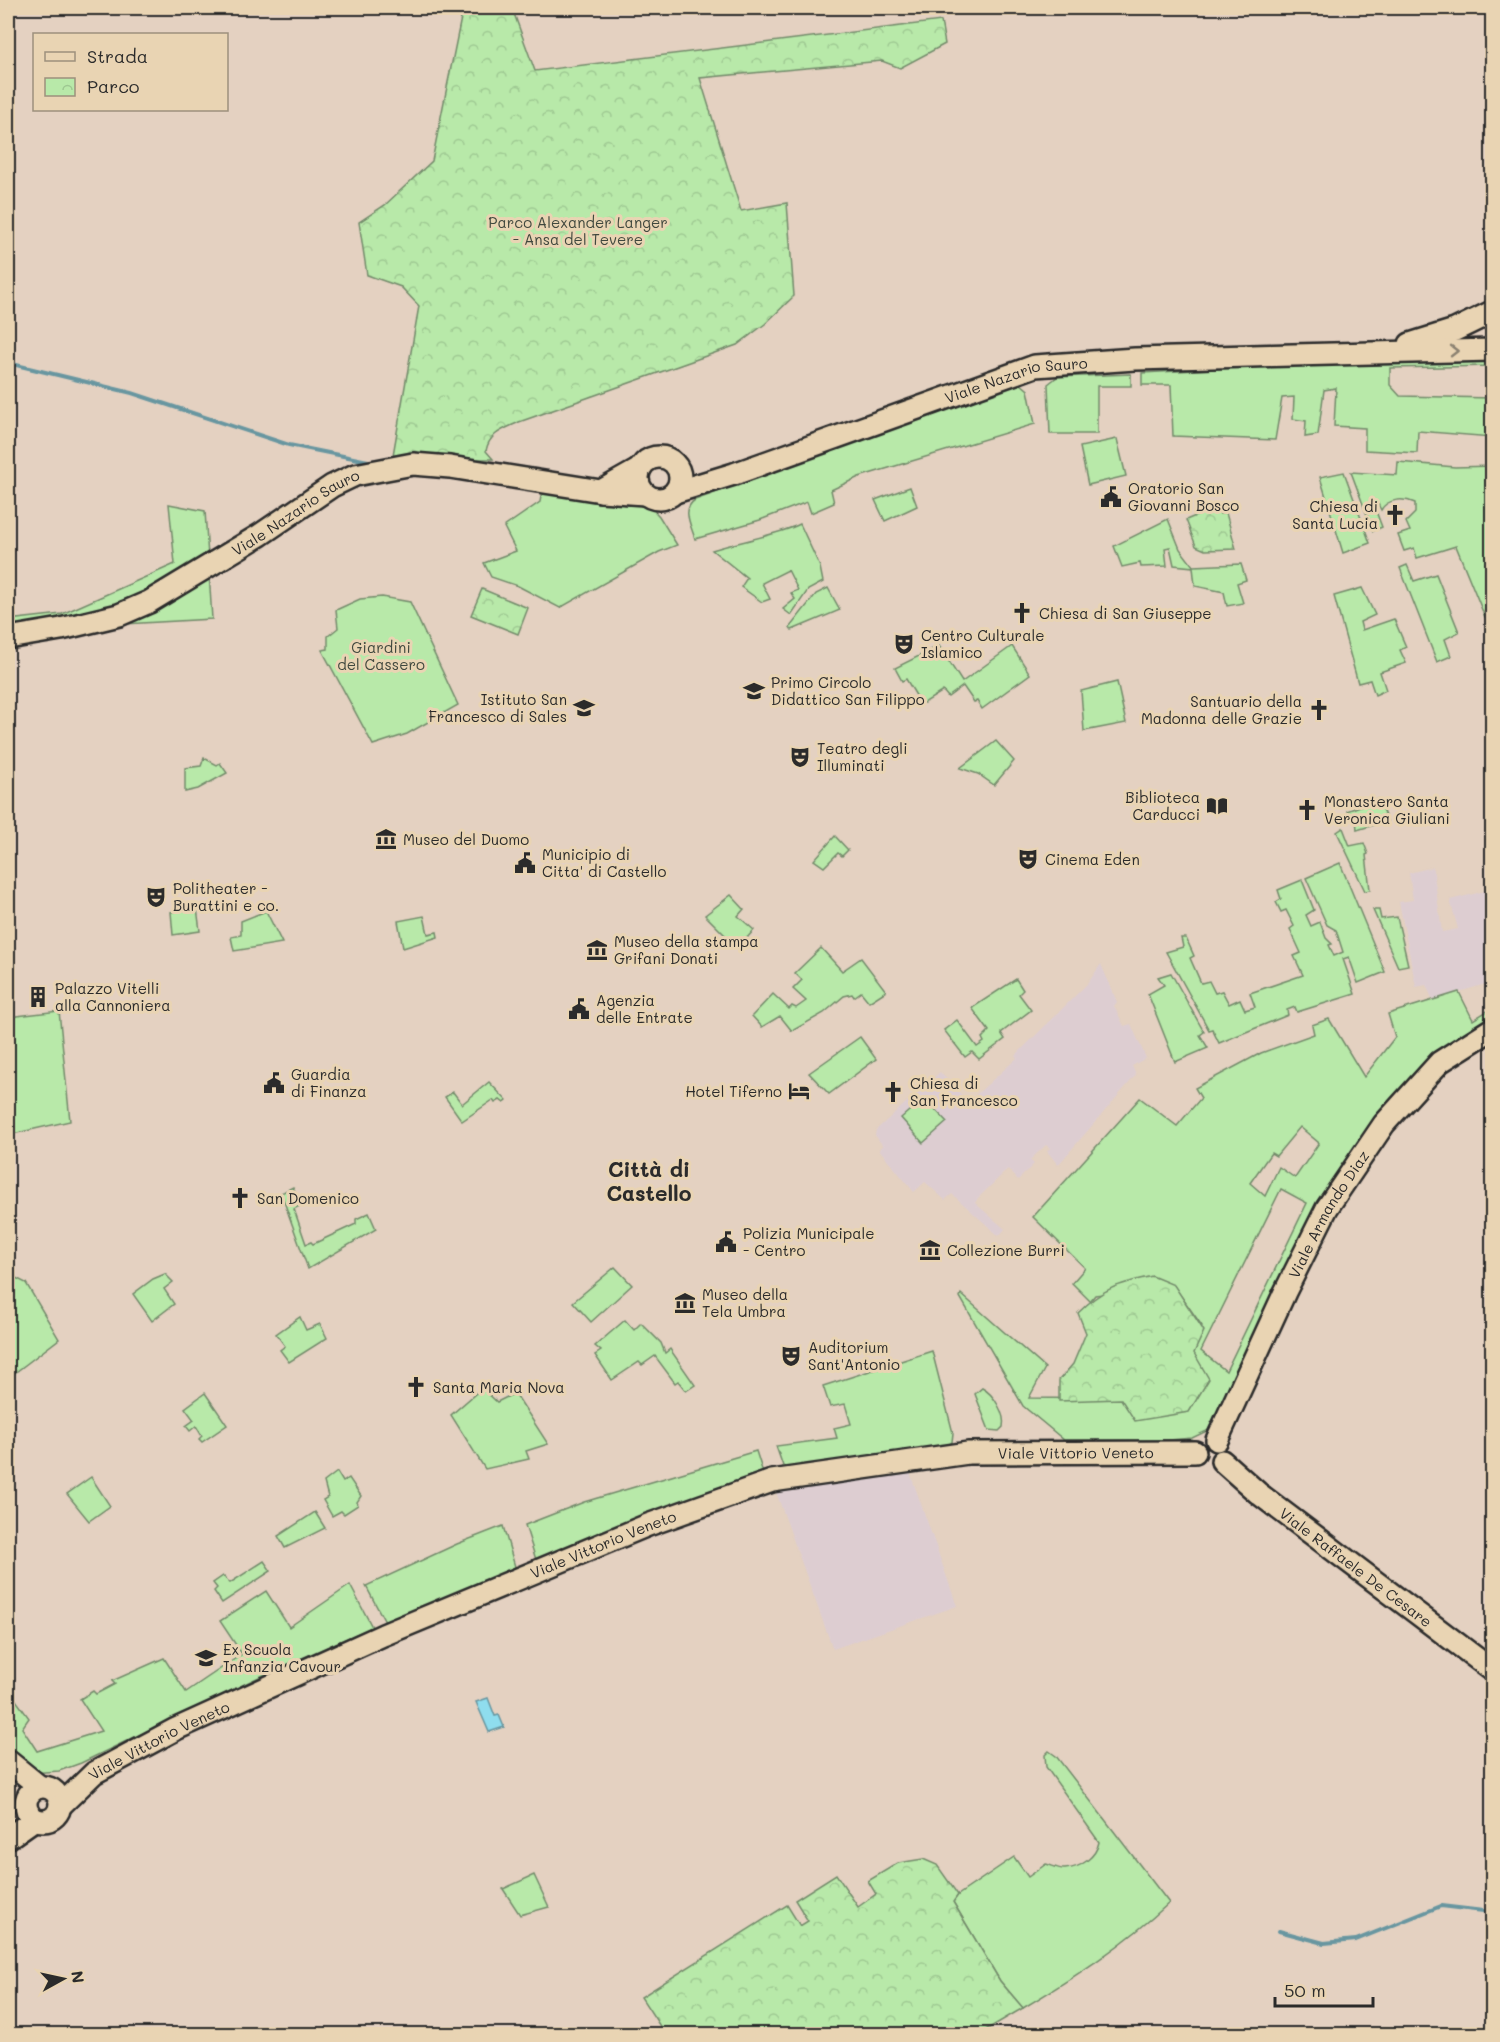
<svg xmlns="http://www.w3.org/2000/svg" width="1500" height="2042" viewBox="0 0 1500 2042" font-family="Mali,sans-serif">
	<defs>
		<pattern id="park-crowns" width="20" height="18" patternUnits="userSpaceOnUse" patternTransform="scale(1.5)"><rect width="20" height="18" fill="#b8e9a9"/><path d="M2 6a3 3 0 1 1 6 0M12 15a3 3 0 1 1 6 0" fill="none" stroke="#9ec892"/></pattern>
	</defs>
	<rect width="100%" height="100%" fill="#e4d1c1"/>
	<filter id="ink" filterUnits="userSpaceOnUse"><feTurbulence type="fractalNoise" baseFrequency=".0167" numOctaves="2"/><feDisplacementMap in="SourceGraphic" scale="12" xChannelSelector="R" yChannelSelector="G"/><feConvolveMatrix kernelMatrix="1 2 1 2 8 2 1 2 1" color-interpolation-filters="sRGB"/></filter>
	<g filter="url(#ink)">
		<g fill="#ddcdd1">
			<polygon points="1433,867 1442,932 1458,929 1450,900 1489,890 1492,902 1492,982 1433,1000 1426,985 1416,987 1399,902 1413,900 1409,873"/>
			<polygon points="1101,964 1117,1002 1114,1006 1124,1026 1131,1024 1146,1058 1132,1066 1136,1075 1058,1165 1047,1151 1050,1148 1046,1145 1030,1160 1034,1164 1018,1180 1008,1169 978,1198 975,1203 1005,1229 999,1236 952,1194 945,1200 925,1182 914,1192 879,1149 883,1146 875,1135 876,1130 940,1072 968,1102 1017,1058 1015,1056 1088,983"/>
			<polygon points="908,1467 957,1606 833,1649 772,1481"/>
		</g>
		<g fill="#b8e9a9" stroke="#728a6a" stroke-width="1.5" fill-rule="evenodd">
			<polygon points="1492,354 1492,366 1390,368 1390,385 1400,396 1492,398 1492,437 1418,431 1417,453 1365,450 1365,428 1334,426 1336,388 1324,390 1318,435 1305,437 1306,421 1293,419 1294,397 1282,398 1275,440 1173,436 1171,385 1142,385 1142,373"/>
			<polygon points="1131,374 1131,386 1097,386 1097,434 1050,434 1048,384 1057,377"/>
			<path d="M1020 383 1028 390 1035 424 859 477 831 490 834 503 811 513 807 502 760 520 695 539C691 525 681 509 695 500Z"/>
			<polygon points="1117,439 1126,476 1088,485 1080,447"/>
			<path d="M1398 462 1455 467 1492 466V614L1485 617 1456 546 1417 558 1414 548 1404 551 1398 535 1410 531 1406 522 1415 513V503C1404 498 1388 498 1381 510L1378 504 1374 506 1382 527 1373 531 1351 472 1397 475Z"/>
			<polygon points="1344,472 1370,543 1343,553 1320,477"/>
			<polygon points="910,487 917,506 885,521 875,500"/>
			<polygon points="542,490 641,497 659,516 677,545 659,552 560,608 518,586 491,577 484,563 516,551 504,527 540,502"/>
			<polygon points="169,504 205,511 212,619 88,626 8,635 8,620 62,614 175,564"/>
			<polygon points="1168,519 1180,549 1193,566 1241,564 1246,580 1237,583 1243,603 1227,606 1224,592 1195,586 1193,567 1174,565 1170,547 1165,548 1167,566 1141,567 1140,563 1122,567 1114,546"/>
			<path d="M800 524 820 567 823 582 808 590 791 615 783 609 795 599 791 593 798 590 788 570 762 583 770 599 762 602 741 587 747 578 712 550C740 541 775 536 800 524Z"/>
			<polygon points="1407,565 1414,581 1436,574 1459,632 1445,639 1451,656 1437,662 1400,568"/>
			<polygon points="828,588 840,610 792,630 790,627 816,594"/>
			<polygon points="1362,588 1375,615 1360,622 1362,630 1394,619 1406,647 1400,650 1406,663 1380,672 1386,690 1375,695 1370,680 1358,683 1334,596"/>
			<polygon points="382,597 410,602 458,705 407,734 373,745 322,650 328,649 328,636 338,628 336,610 360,599"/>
			<polygon points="939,646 962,682 1012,646 1030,674 982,709 977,701 974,702 963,686 948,697 943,691 924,703 920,702 906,679 902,681 895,668"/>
			<polygon points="1117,682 1126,723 1084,731 1081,691"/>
			<polygon points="996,741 1014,761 994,785 978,774 960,768"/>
			<polygon points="204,758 217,765 220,763 227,773 198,789 185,792 185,768 201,766"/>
			<polygon points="1378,799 1387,821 1357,830 1356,818 1351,818 1347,811"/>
			<polygon points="1343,828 1350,846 1364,843 1368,854 1366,855 1370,890 1365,891 1337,832"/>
			<polygon points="835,836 848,850 842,856 838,853 824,867 814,860"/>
			<polygon points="1340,863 1385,972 1358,983 1349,957 1343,959 1355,994 1297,1012 1295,1007 1287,1010 1288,1015 1219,1043 1212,1029 1209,1030 1166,952 1183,947 1181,938 1186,938 1194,956 1190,958 1201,983 1209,981 1215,993 1222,991 1229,1004 1240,999 1245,1010 1255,1007 1250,993 1303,975 1294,956 1301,953 1290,929 1294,926 1286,910 1281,912 1276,902 1281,899 1278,890 1302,880 1314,910 1306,915 1311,926 1320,922 1326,938 1332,944 1329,945 1334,956 1343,952 1336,930 1327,925 1306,878"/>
			<polygon points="731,895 744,909 738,916 754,930 738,948 705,915"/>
			<polygon points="197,908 200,931 173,935 171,912"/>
			<polygon points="1373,910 1379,910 1381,919 1397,917 1408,965 1398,967"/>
			<polygon points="266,911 282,943 234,951 231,937 241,935 241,921"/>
			<polygon points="424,916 428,934 437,932 438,937 403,948 398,921"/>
			<polygon points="821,948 842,971 861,958 886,991 869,1002 861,992 854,997 852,994 844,996 824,1013 792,1031 780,1016 762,1027 752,1016 773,994 789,1009 792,1006 796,1008 806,1001 793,989 802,980 795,973"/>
			<polygon points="1171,973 1204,1032 1200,1035 1208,1048 1175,1062 1148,994 1164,985 1158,977"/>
			<polygon points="1016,979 1023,990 1019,994 1031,1010 1001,1033 1005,1039 979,1059 972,1052 965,1057 944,1030 957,1020 977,1047 984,1042 982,1038 989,1031 972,1008"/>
			<path d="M1459 992 1473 1020 1492 1008V1023L1379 1120 1209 1430 1192 1438 1169 1440H1064L1023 1406 960 1297 961 1294 1045 1368 1029 1398 1122 1399 1194 1353 1202 1326 1174 1286 1095 1295 1090 1301 1072 1283 1085 1268 1033 1217 1140 1098 1177 1126 1201 1098 1195 1088 1261 1053 1314 1034 1312 1025 1329 1019 1364 1077 1395 1037 1388 1014ZM1300 1127 1319 1143 1295 1178 1279 1167 1265 1196 1250 1183 1271 1153 1276 1156ZM1281 1189 1307 1203 1226 1371 1201 1351Z"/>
			<polygon points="59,1011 70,1121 8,1135 8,1017"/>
			<polygon points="860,1037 876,1059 829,1094 809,1073"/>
			<polygon points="489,1082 507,1101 504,1103 500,1100 495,1103 493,1100 462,1121 445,1097 453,1092 462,1104"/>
			<polygon points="924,1098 947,1122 923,1143 901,1118"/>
			<polygon points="293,1187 301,1205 294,1209 306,1244 311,1242 313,1244 356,1224 356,1219 369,1213 376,1229 308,1269 281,1193"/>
			<polygon points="615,1267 632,1285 591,1322 573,1302"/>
			<polygon points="8,1274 26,1283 59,1339 8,1378"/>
			<polygon points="165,1274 173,1282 164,1289 174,1304 152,1321 133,1294 153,1279"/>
			<polygon points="300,1317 306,1330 320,1324 327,1338 289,1362 280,1350 285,1346 276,1334"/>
			<polygon points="625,1320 634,1330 641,1323 661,1343 665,1353 670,1349 695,1385 686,1391 678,1381 675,1383 655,1356 642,1365 639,1362 612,1380 595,1355 601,1351 595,1346"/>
			<polygon points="932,1351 953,1433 952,1442 946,1446 785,1472 776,1446 837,1438 834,1428 851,1424 845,1404 830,1407 823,1386"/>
			<polygon points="482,1388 497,1402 515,1393 548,1444 526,1451 529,1459 485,1469 451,1415"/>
			<path d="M982 1388C994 1394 1006 1415 1003 1427L999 1431 989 1430 975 1394Z"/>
			<polygon points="205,1393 227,1425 202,1442 199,1439 202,1436 196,1426 190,1431 186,1426 194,1420 185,1408"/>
			<polygon points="756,1451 764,1476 537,1563 525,1525 584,1502"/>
			<polygon points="337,1472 343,1482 349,1478 361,1496 357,1502 358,1505 344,1514 341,1511 332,1516 323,1500 328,1497 324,1482"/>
			<polygon points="91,1477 110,1506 89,1521 67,1494"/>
			<polygon points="315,1512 325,1528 285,1548 278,1536"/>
			<polygon points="503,1526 516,1570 385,1622 366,1586 457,1544"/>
			<polygon points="264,1561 271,1571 222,1603 214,1591 217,1588 213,1583 223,1576 230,1583"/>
			<polygon points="350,1585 372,1627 257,1678 81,1763 59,1771 31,1773 23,1771 8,1750 8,1689 29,1718 22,1728 37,1751 101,1731 80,1699 93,1691 96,1694 115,1684 112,1681 164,1658 186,1692 242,1654 220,1621 266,1591 289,1627"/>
			<path d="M1049 1751 1056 1756 1169 1903C1124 1945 1075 1977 1023 2008L1000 1981 953 1902 958 1895 1014 1857 1028 1877 1046 1864C1051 1865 1060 1870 1065 1869 1081 1868 1096 1857 1099 1842L1046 1767 1045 1755Z"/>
			<polygon points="534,1875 549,1907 520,1915 503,1889"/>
		</g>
		<g fill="url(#park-crowns)" stroke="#728a6a" stroke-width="1.5">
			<path d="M463 8H512L535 71 941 21 945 44 900 68 882 61 700 78 741 211 787 203 794 296 765 324 737 345 519 422C505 429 489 433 486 451L493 459H450L389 478 419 306 401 287 367 275 359 222 385 205 432 161Z"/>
			<polygon points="1217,507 1220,514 1226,513 1236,549 1205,550 1196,546 1186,520"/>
			<polygon points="482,589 528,608 518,634 471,615"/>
			<path d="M1152 1276 1174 1285 1204 1331 1194 1353 1209 1379 1189 1412 1135 1421 1121 1399 1059 1401V1380L1073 1364 1086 1333 1078 1313C1103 1288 1118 1284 1152 1276Z"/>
			<polygon points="923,1859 937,1865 958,1895 953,1902 1000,1981 1023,2008 979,2034 665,2034 641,1997 787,1905 800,1926 808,1921 795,1900 836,1874 858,1907 876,1894 868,1881 898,1863"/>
		</g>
		<polygon fill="#8fddee" stroke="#6796a0" stroke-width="1.5" points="488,1698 495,1716 499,1715 504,1727 489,1732 476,1702"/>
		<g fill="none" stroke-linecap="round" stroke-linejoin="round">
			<g stroke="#6796a0" stroke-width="4">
				<polyline points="8,363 132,393 289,445 368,461"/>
				<polyline points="1279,1931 1324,1943 1356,1940 1441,1906 1492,1912"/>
			</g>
			<defs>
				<g id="major">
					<polyline points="1410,344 1455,330 1492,312"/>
					<circle cx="659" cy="478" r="21"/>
					<polyline points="640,469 601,491 645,494"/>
					<path id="s1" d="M675 492 734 474 1035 366 1135 359 1492 350"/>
					<path id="s2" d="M8 638 61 629 119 615 149 602 260 535 332 486 355 475 413 464 450 467 601 491"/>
					<path id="s3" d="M1217 1440 1285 1292 1327 1208 1384 1124 1440 1062 1492 1029"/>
					<path id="s4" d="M1222 1461 1258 1493 1492 1670"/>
					<polyline points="8,1761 40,1787"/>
					<circle cx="43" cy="1804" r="17"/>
					<path id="s5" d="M60 1806 94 1773 176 1729 383 1635 648 1525 772 1481 968 1453 1195 1452"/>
					<polyline points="8,1838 35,1819"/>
				</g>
			</defs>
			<use href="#major" stroke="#2b2b2b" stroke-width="26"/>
			<use href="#major" stroke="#e9d4b3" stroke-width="21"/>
		</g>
		<defs><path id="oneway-chevron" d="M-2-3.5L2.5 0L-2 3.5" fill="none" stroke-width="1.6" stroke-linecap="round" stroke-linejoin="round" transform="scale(1.5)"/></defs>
		<use stroke="#8a806f" href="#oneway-chevron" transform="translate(1454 351)"/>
	</g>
	<defs>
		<symbol id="civic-bare" viewBox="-9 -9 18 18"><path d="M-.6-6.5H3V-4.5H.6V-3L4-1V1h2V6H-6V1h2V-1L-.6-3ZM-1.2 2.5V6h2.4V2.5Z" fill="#2b2b2b" stroke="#e9d4b3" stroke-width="2.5" paint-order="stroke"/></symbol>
		<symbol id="church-bare" viewBox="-9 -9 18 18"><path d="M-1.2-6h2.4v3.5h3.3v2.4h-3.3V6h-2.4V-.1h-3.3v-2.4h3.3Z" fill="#2b2b2b" stroke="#e9d4b3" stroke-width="2.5" paint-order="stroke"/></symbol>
		<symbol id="theatre-bare" viewBox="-9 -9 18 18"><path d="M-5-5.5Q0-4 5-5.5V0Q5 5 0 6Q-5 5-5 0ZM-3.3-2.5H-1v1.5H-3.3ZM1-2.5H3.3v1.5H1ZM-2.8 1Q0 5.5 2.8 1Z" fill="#2b2b2b" stroke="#e9d4b3" stroke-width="2.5" paint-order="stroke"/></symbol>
		<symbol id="school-bare" viewBox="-9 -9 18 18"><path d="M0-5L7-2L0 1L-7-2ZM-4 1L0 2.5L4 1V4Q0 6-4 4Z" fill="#2b2b2b" stroke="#e9d4b3" stroke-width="2.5" paint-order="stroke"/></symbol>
		<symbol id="library-bare" viewBox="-9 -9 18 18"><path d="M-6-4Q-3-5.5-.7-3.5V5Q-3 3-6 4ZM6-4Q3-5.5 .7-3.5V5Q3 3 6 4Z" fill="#2b2b2b" stroke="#e9d4b3" stroke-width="2.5" paint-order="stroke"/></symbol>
		<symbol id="museum-bare" viewBox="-9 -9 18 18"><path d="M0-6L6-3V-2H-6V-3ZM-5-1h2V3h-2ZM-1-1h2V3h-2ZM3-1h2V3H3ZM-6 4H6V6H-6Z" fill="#2b2b2b" stroke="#e9d4b3" stroke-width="2.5" paint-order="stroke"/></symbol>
		<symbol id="building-bare" viewBox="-9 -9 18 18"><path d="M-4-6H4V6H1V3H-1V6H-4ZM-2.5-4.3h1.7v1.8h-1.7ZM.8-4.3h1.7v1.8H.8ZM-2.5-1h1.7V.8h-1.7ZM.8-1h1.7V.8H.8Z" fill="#2b2b2b" stroke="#e9d4b3" stroke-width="2.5" paint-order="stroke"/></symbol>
		<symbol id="hotel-bare" viewBox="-9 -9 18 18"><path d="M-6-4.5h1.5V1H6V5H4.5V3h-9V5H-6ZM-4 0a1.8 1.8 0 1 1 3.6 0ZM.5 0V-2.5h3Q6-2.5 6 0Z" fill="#2b2b2b" stroke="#e9d4b3" stroke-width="2.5" paint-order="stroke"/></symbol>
	</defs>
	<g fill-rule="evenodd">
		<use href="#civic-bare" x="1096" y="482" width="30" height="30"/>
		<use href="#church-bare" x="1380" y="500" width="30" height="30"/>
		<use href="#church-bare" x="1007" y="598" width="30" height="30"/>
		<use href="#theatre-bare" x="889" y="629" width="30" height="30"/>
		<use href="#school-bare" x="739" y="676" width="30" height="30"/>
		<use href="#school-bare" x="569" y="693" width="30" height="30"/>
		<use href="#church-bare" x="1304" y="695" width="30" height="30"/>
		<use href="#theatre-bare" x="785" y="742" width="30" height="30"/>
		<use href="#library-bare" x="1202" y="791" width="30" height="30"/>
		<use href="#church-bare" x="1292" y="795" width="30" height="30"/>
		<use href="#museum-bare" x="371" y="824" width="30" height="30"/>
		<use href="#theatre-bare" x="1013" y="844" width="30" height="30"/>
		<use href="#civic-bare" x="510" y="848" width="30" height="30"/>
		<use href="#theatre-bare" x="141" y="882" width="30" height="30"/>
		<use href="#museum-bare" x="582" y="935" width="30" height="30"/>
		<use href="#building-bare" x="23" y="982" width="30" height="30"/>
		<use href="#civic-bare" x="564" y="994" width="30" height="30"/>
		<use href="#civic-bare" x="259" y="1068" width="30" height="30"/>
		<use href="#hotel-bare" x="784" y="1076" width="30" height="30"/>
		<use href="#church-bare" x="878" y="1077" width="30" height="30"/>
		<use href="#church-bare" x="225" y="1183" width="30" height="30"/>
		<use href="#civic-bare" x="711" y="1227" width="30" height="30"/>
		<use href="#museum-bare" x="915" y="1235" width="30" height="30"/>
		<use href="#museum-bare" x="670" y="1288" width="30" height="30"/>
		<use href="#theatre-bare" x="776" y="1341" width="30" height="30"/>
		<use href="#church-bare" x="401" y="1372" width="30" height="30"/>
		<use href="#school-bare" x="191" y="1643" width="30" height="30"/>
	</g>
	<g text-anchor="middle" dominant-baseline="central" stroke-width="6" stroke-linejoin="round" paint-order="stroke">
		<g font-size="15" fill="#40483e" stroke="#e9d4b3">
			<text x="578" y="222">Parco Alexander Langer<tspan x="578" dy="17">- Ansa del Tevere</tspan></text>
			<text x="381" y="647">Giardini<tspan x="381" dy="17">del Cassero</tspan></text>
		</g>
		<g font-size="15" fill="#2b2b2b" stroke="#e9d4b3">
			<text stroke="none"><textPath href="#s1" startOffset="360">Viale Nazario Sauro</textPath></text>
			<text stroke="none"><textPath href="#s2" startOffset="318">Viale Nazario Sauro</textPath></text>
			<text stroke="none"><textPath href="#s3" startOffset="252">Viale Armando Diaz</textPath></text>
			<text stroke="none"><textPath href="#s5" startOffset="1092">Viale Vittorio Veneto</textPath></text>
			<text stroke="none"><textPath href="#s5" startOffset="606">Viale Vittorio Veneto</textPath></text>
			<text stroke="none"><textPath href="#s4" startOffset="171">Viale Raffaele De Cesare</textPath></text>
			<text stroke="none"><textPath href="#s5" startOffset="120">Viale Vittorio Veneto</textPath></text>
		</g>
		<g font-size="15" fill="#2b2b2b" stroke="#e9d4b3" text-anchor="start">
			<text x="1128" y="488">Oratorio San<tspan x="1128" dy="17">Giovanni Bosco</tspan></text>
			<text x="1378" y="506" text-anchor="end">Chiesa di<tspan x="1378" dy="17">Santa Lucia</tspan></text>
			<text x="1039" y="613">Chiesa di San Giuseppe</text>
			<text x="921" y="635">Centro Culturale<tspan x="921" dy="17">Islamico</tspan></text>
			<text x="771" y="682">Primo Circolo<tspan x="771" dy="17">Didattico San Filippo</tspan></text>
			<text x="567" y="699" text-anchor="end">Istituto San<tspan x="567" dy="17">Francesco di Sales</tspan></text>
			<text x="1302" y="701" text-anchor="end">Santuario della<tspan x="1302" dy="17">Madonna delle Grazie</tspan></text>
			<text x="817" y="748">Teatro degli<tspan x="817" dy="17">Illuminati</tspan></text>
			<text x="1200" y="797" text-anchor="end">Biblioteca<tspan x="1200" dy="17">Carducci</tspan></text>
			<text x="1324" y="801">Monastero Santa<tspan x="1324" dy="17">Veronica Giuliani</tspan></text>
			<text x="403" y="839">Museo del Duomo</text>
			<text x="542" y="854">Municipio di<tspan x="542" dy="17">Citta' di Castello</tspan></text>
			<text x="1045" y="859">Cinema Eden</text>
			<text x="173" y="888">Politheater -<tspan x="173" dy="17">Burattini e co.</tspan></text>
			<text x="614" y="941">Museo della stampa<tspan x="614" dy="17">Grifani Donati</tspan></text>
			<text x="55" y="988">Palazzo Vitelli<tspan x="55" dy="17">alla Cannoniera</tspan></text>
			<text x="596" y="1000">Agenzia<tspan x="596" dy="17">delle Entrate</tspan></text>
			<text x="291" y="1074">Guardia<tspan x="291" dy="17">di Finanza</tspan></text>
			<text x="910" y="1083">Chiesa di<tspan x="910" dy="17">San Francesco</tspan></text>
			<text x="782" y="1091" text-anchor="end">Hotel Tiferno</text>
			<text x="257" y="1198">San Domenico</text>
			<text x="743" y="1233">Polizia Municipale<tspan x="743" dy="17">- Centro</tspan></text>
			<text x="947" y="1250">Collezione Burri</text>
			<text x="702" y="1294">Museo della<tspan x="702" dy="17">Tela Umbra</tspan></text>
			<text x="808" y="1347">Auditorium<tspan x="808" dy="17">Sant'Antonio</tspan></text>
			<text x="433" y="1387">Santa Maria Nova</text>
			<text x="223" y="1649">Ex Scuola<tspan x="223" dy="17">Infanzia Cavour</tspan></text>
		</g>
		<g font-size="21" font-weight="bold" fill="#2b2b2b" stroke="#e9d4b3">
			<text x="649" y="1168">Città di<tspan x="649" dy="24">Castello</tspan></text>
		</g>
	</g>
	<rect width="1500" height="2042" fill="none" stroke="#e9d4b3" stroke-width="30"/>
	<rect x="15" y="15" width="1470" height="2012" fill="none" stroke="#2b2b2b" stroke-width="2" filter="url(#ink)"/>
	<rect x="33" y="33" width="195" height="78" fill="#e9d4b3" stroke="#9d907d" stroke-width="1.5"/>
	<rect x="45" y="52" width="30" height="9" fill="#e9d4b3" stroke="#9d907d" stroke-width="1.5"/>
	<text x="87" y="63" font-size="18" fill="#2b2b2b">Strada</text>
	<rect x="45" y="78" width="30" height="18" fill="url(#park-crowns)" stroke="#9d907d" stroke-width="1.5"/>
	<text x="87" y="93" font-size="18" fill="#2b2b2b">Parco</text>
	<g transform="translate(63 1979) rotate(82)" stroke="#e9d4b3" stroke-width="4.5" paint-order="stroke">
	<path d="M0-4.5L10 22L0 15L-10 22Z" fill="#2b2b2b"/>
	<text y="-9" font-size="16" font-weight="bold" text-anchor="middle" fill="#2b2b2b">N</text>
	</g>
	<path d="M1275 1997v9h98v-9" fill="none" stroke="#2b2b2b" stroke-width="3"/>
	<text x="1284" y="1997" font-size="18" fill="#2b2b2b" stroke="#e9d4b3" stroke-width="4.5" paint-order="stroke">50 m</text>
</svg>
